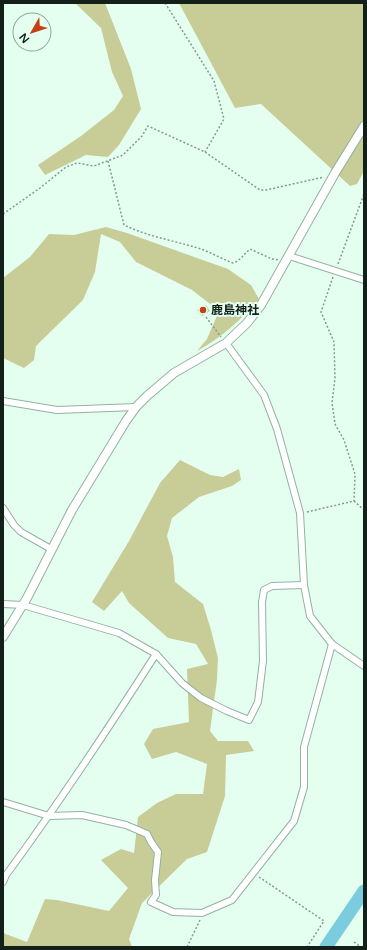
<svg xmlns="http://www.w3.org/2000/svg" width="367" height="950" viewBox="0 0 367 950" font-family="'Varela Round','Noto Sans JP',sans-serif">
	<rect width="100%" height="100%" fill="#e4fff0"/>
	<g fill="#c8cd97">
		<polygon points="75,3 105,3 131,69 141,109 119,145 108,157 86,155 45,175 38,165 81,136 114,110 123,96 112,72 101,28"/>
		<polygon points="179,3 364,3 364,171 357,184 350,186 261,104 235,108"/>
		<path d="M106 227 127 233 228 269 251 285 259 299C241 320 221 338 197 351L207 339 219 311 192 290 136 262 120 242 101 234 95 272 83 300 36 346 34 360 24 368 3 358V278L30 257 49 234 74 235Z"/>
		<polygon points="180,460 210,475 223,477 239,469 241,480 232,486 199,497 172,518 167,536 173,557 175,582 203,604 211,630 218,658 217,680 210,731 218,741 248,741 254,751 226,755 225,796 207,852 187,859 142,903 129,939 132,947 3,947 3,933 27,942 45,899 57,900 109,911 128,888 101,860 121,849 134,853 138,817 157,803 176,794 203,794 207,764 176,752 152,759 144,744 153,729 189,722 187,669 208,664 196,644 168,638 129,603 122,591 104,611 92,602 129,541 160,483"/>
	</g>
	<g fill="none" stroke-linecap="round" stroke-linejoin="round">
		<polyline stroke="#7accde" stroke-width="13" points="326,947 364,891"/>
	</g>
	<polygon fill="#b0d7a2" points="206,305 210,311 202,316 197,310"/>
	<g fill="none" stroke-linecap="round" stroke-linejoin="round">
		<defs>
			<g id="minor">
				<polyline points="289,256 364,280"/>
				<polyline points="226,343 264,395 277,429 300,513 304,585 310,616 332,644 364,666"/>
				<polyline points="3,401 57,410 136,407"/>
				<polyline points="3,508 14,525 21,532 51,549"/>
				<polyline points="3,604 23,605 119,633 156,654 182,683 201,698 227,711 249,720 258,702 263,661 262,602 264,590 272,586 304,585"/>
				<polyline points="3,802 49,816 82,815 126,825 147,834 151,842 158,852 155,880 156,895 151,902 173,912 202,913 232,900 294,821 304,787 304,747 332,644"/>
				<path d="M3 882 6 875C59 803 108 729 156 654"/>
			</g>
			<polyline id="tertiary" points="3,637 27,598 72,510 126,421 136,407 147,396 174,373 226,343 247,323 261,305 335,173 364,126"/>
		</defs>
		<use href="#minor" stroke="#93b2a2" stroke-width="8"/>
		<use href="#tertiary" stroke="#93b2a2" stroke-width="10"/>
		<g stroke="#859a8f" stroke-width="1.5" stroke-dasharray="2 2" stroke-linecap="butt">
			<polyline points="165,3 214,81 224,119 205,152"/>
			<path d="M108 161 124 225C149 237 176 241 201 249 212 253 222 259 233 263 241 260 244 254 250 249L272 259 279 260"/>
			<polyline points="3,214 40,188 66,167 77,163 94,166 123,155 142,136 148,126 205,152 260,190 266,190 324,177"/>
			<polyline points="338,264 364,194"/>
			<polyline points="333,277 321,312 334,342 335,378 332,403 335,424 344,440 355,474 354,501"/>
			<polyline points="206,317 221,337"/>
			<polyline points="354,501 364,510"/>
			<polyline points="307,512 354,501"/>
			<polyline points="259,877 324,921 307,947"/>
			<polyline points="354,942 361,947"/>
			<polyline points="187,947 200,920"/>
		</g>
		<use href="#minor" stroke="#fff" stroke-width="6"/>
		<use href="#tertiary" stroke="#fff" stroke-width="8"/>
	</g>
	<circle fill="#c73f16" stroke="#e4fff0" stroke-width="1.5" cx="203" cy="310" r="4"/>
	<g text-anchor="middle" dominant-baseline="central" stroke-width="4" stroke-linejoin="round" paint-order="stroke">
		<g font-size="12" font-weight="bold" fill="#13201a" stroke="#e4fff0" text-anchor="start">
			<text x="211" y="310">鹿島神社</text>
		</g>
	</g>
	<rect width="367" height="950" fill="none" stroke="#13201a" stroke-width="8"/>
	<g transform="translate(32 32) rotate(231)"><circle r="19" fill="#e4fff0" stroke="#90a69a"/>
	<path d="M0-3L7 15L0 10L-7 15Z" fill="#c73f16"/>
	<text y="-6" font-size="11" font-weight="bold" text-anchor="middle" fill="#13201a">N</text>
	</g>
</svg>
